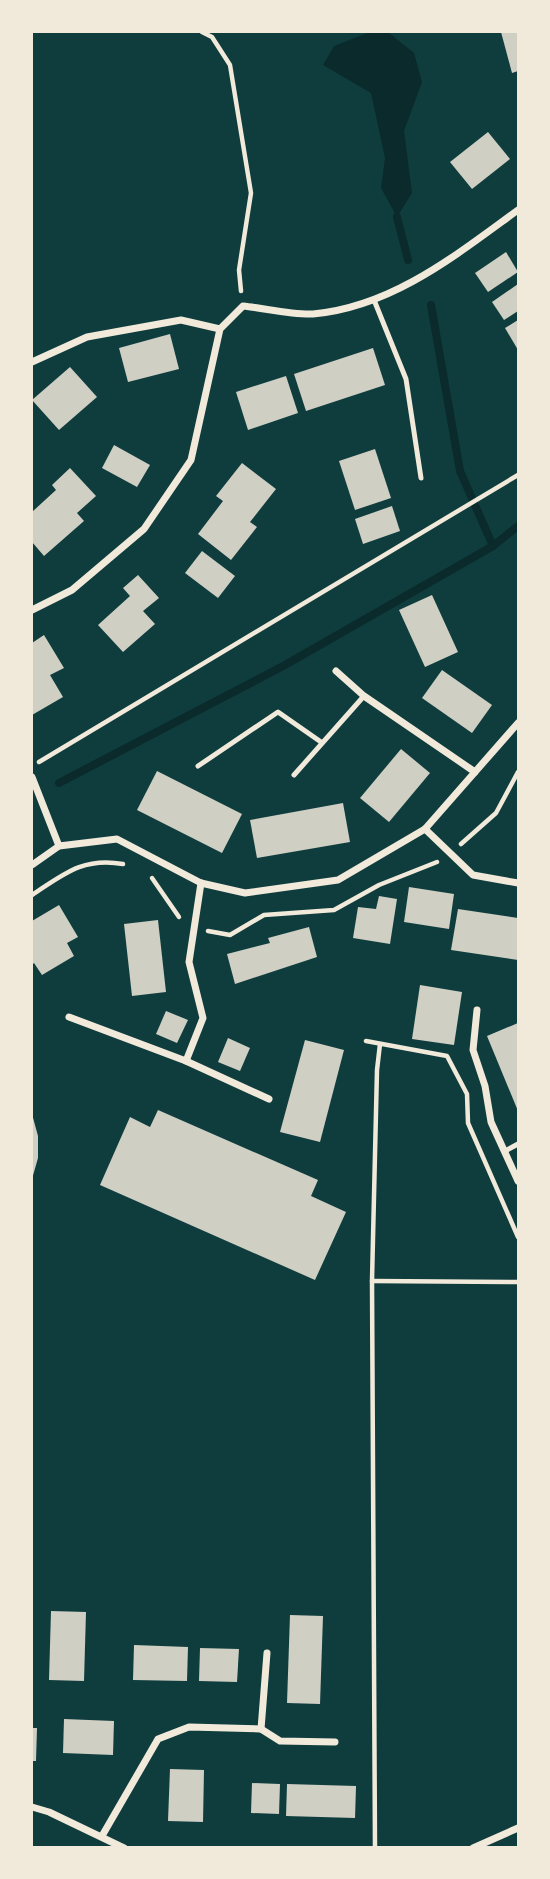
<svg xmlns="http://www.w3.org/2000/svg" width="550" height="1879" viewBox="0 0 550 1879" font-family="Literata,serif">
	<rect width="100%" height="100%" fill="#0f3d3e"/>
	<polygon fill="#0a2a2b" points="370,32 388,32 414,53 422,82 404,131 412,193 397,217 381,188 385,158 371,93 323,65 334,46"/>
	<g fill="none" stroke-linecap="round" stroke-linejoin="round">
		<g stroke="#0a2a2b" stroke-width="8">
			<polyline points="397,217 408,260"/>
			<polyline points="431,305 460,471 493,546"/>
			<polyline points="59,783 285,665 493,546 518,526"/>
		</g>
	</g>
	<g fill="#cfcfc3">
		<polygon points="501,32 518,32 518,71 512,73"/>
		<polygon points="488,132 510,159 472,189 450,162"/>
		<polygon points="506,252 518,272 488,292 475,273"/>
		<polygon points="518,284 518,311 504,320 492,302"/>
		<polygon points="518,320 518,350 505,328"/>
		<polygon points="170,334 179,369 128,382 119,348"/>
		<polygon points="373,348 385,385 306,411 294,374"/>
		<polygon points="70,367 97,397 59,430 32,400"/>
		<polygon points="286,376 298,413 248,430 236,392"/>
		<polygon points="114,445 150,465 137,487 102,468"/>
		<polygon points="375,449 391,498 355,510 339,461"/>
		<polygon points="242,463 276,489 250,522 257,527 231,560 198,534 223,501 216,496"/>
		<polygon points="70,468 96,496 77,513 84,521 44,556 32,542 32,512 56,490 52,485"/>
		<polygon points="392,506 400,531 363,544 355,519"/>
		<polygon points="202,551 235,576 218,598 185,573"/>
		<polygon points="138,575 159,598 143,611 155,624 123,652 98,625 130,596 123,588"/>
		<polygon points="432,595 458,652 425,667 399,610"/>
		<polygon points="44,635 64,668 50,675 63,697 32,715 32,643"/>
		<polygon points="442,670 492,705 472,733 422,698"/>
		<polygon points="401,749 430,773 389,822 360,798"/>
		<polygon points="157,771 242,814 222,853 137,810"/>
		<polygon points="343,803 350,842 257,858 250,820"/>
		<polygon points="409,887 454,894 449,929 404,922"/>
		<polygon points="379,896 397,899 390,944 353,938 358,907 376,909"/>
		<polygon points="59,905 78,937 67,943 74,956 42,975 34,963 32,965 32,921"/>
		<polygon points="458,909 518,918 518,960 451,950"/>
		<polygon points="158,920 166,992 132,996 124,924"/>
		<polygon points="309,927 317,957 235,984 227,954 270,943 268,938"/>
		<polygon points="420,985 462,992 454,1045 412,1039"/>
		<polygon points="166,1011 188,1020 177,1043 156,1034"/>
		<polygon points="518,1023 518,1111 487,1036"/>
		<polygon points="228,1038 250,1048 240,1071 218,1062"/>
		<polygon points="305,1040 344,1050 320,1142 280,1132"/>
		<polygon points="158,1110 318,1180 311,1196 346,1212 315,1280 100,1185 130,1117 150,1127"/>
		<polygon points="32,1114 38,1136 38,1158 32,1179"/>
		<polygon points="51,1611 86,1612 84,1681 49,1680"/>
		<polygon points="290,1615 323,1616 320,1704 287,1703"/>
		<polygon points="134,1645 188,1647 187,1681 133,1680"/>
		<polygon points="200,1648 239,1649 237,1682 199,1681"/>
		<polygon points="64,1719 114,1721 113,1755 63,1753"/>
		<polygon points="32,1728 37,1728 36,1761 32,1761"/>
		<polygon points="170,1769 204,1770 203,1822 168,1821"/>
		<polygon points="252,1783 280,1784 279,1814 251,1813"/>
		<polygon points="287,1784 356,1786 355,1818 286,1816"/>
	</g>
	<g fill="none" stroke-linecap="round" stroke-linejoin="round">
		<g stroke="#f1e9da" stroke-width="4.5">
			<polyline points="202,32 212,37 230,65 251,193 239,270 241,291"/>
			<polyline points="39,762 518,475"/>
			<polyline points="461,844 496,813 518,772"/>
			<polyline points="152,878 179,917"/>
			<path d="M32 895C64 874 83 857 123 864"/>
			<polyline points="208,931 230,935 264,915 334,910 379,885 437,862"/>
			<polyline points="366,1041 447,1056 467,1094 468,1123 518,1237"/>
			<polyline points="372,1281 518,1282"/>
			<polyline points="375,1848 372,1281 377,1070 380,1044"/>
		</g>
		<g stroke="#f1e9da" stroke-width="5">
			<polyline points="374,300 406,379 421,478"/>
			<polyline points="198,766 278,712 321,742"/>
			<polyline points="294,775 364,696"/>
			<polyline points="505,1151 518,1144"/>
		</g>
		<g stroke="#f1e9da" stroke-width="7">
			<polyline points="32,362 87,337 181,320 220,329"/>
			<path d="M32 610 72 590 144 529 191 460 220 329 243 306C264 308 291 315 313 314 392 307 456 255 518 210"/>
			<polyline points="336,671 364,696 475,772"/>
			<polyline points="32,777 59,846"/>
			<polyline points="425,829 473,875 518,883"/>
			<polyline points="32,865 59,846 117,839 201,883 245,893 338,880 425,829 518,723"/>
			<polyline points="477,1010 473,1050 485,1086 491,1122 518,1181"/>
			<polyline points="69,1017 186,1061 269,1099"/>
			<polyline points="186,1061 203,1018 189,962 201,883"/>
			<polyline points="261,1729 280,1741 335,1742"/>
			<polyline points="32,1807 49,1812 124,1848"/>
			<polyline points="102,1836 158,1739 189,1727 261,1729 267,1653"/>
			<polyline points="473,1848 518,1828"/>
		</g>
	</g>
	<rect width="550" height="1879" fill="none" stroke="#f1e9da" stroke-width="66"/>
</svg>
